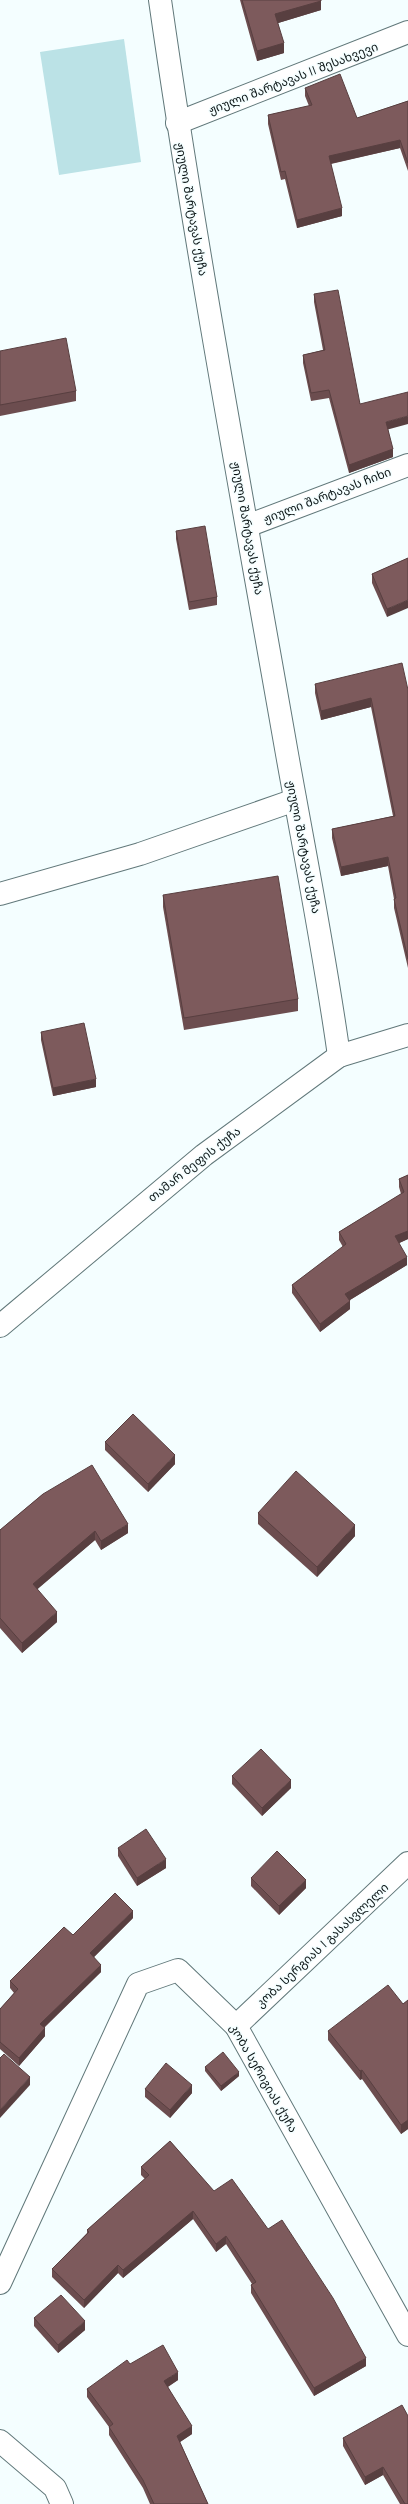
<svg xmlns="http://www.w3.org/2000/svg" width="408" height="2504" viewBox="0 0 408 2504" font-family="Montserrat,'Noto Sans Georgian',sans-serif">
	<rect width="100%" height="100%" fill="#f4feff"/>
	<polygon fill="#bbe2e6" points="124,39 141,162 59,175 40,52"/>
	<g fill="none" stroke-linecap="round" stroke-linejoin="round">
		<defs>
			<g id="street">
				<polyline points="177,123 408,32"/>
				<polyline points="247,526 408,465"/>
				<polyline points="0,894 140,854 295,800"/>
				<polyline points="236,2026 408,1863"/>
				<polyline points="0,2283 138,1984 178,1970 236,2026 408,2335"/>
				<polyline points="0,2441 55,2488 62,2504"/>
			</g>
			<g id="secondary">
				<path d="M160 0C196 252 243 503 287 754 305 855 325 955 339 1056"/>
				<polyline points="0,1326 204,1155 339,1056 408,1035"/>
			</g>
		</defs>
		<use href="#street" stroke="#61787a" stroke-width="24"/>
		<use href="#secondary" stroke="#61787a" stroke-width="24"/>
		<use href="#street" stroke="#fff" stroke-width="22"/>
		<use href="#secondary" stroke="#fff" stroke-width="22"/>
	</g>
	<g fill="#6c4d4f">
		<polygon points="240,0 321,0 321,10 278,23 284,53 257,61"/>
		<polygon points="305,88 357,118 408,101 408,171 400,148 331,164 342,216 297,228 285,179 281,180 268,124 268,115 309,106 305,96"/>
		<polygon points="314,294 360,404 388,429 393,457 349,473 329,398 311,401 303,363 303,355 323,350 314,302"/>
		<polygon points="0,351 76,391 76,401 0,416"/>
		<polygon points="176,531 217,597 217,605 189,610 176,539"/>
		<polygon points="408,558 387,617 372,583 372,574"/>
		<polygon points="315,684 408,690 408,968 394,908 394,899 388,866 341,876 332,838 332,829 393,816 371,707 321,720 315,693"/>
		<polygon points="163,895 298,999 298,1011 184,1030 163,907"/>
		<polygon points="41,1032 96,1087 53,1096 41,1040"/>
		<polygon points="408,1175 408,1239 399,1243 407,1265 350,1300 350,1309 320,1332 292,1293 292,1285 343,1247 339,1240 339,1232 401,1194 399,1187 399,1179"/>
		<polygon points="105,1442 175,1464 148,1492 105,1450"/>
		<polygon points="43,1494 128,1533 101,1550 95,1540 37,1589 57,1622 22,1653 0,1628 0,1530"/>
		<polygon points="258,1513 355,1536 317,1577 258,1524"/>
		<polygon points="232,1776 291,1788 262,1816 232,1784"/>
		<polygon points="118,1848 166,1868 137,1886 118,1856"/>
		<polygon points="251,1878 306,1888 279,1915 251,1886"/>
		<polygon points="133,1918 94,1957 101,1972 45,2027 45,2036 19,2066 0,2049 0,2009 14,1993 10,1988 10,1981 73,1935"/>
		<polygon points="408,2000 408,2129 401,2134 362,2079 360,2080 328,2040 328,2031 403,2004"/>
		<polygon points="205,2067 239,2076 221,2091 205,2071"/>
		<polygon points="145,2089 192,2093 170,2118 145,2097"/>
		<polygon points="170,2141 366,2366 314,2396 251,2293 251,2285 252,2284 226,2244 216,2252 193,2219 123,2278 118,2273 84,2308 52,2277 52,2269 87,2233 87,2230 145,2179 141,2175 141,2167"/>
		<polygon points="34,2318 85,2330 58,2353 34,2326"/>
		<polygon points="130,2364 178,2380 168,2387 192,2434 180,2442 208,2504 150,2504 143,2488 109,2435 109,2427 87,2397 87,2389"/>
		<polygon points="408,2416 408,2504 400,2504 383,2475 365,2485 343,2446 343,2438"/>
	</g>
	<g fill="#583f40">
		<polygon points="321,1 321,10 275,24 275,14"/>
		<polygon points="284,43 284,53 257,61 257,51"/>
		<polygon points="400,140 400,148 329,164 329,156"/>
		<polygon points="342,208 342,216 297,228 297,220"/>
		<polygon points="408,416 408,424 386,430 386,422"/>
		<polygon points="393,449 393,457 349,473 349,465"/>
		<polygon points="408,600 408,608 387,617 387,609"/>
		<polygon points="371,698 371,707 321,720 321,711"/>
		<polygon points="388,857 388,866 341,876 341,867"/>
		<polygon points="96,1079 96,1087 53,1096 53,1088"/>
		<polygon points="408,1231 408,1239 395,1245 395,1236"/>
		<polygon points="407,1257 407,1265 345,1303 345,1294"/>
		<polygon points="350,1301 350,1309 320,1332 320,1324"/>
		<polygon points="175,1455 175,1464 148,1492 148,1484"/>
		<polygon points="128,1524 128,1533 101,1550 101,1541"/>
		<polygon points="355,1525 355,1536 317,1577 317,1567"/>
		<polygon points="95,1531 95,1540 33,1593 33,1584"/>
		<polygon points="57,1612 57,1622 22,1653 22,1643"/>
		<polygon points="291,1780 291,1788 262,1816 262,1808"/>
		<polygon points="166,1859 166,1868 137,1886 137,1878"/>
		<polygon points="306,1880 306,1888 279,1915 279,1906"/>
		<polygon points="133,1911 133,1918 90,1961 90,1953"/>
		<polygon points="101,1965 101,1972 40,2031 40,2024"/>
		<polygon points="45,2028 45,2036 19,2066 19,2058"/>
		<polygon points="362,2070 362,2079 360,2080 360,2071"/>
		<polygon points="239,2072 239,2076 221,2091 221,2086"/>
		<polygon points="30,2077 30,2085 0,2118 0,2110"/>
		<polygon points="192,2085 192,2093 170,2118 170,2110"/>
		<polygon points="408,2120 408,2129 401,2134 401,2125"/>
		<polygon points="193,2211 193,2219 123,2278 123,2270"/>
		<polygon points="226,2236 226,2244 216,2252 216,2244"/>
		<polygon points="118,2265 118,2273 84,2308 84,2300"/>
		<polygon points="85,2321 85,2330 58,2353 58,2345"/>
		<polygon points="366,2358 366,2366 314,2396 314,2388"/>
		<polygon points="178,2372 178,2380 164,2389 164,2381"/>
		<polygon points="192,2426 192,2434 177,2444 177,2436"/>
		<polygon points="383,2467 383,2475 365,2485 365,2477"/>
	</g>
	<g fill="#7d5a5c" stroke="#583f40">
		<polygon points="242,0 321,0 321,1 275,14 284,43 257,51"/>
		<polygon points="340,74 357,118 408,101 408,163 400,140 329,156 342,208 297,220 285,171 281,172 268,115 312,105 305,88"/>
		<polygon points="338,290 360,404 408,392 408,416 386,422 393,449 349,465 329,390 311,393 303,355 325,350 314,294"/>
		<polygon points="66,338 76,391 0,405 0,351"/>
		<polygon points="205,526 217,597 189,602 176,531"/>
		<polygon points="408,558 408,600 387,609 372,574"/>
		<polygon points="402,663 408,690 408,959 394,899 396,898 388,857 341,867 332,829 395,816 371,698 321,711 315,684"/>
		<polygon points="278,876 298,999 184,1018 163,895"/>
		<polygon points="84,1023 96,1079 53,1088 41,1032"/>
		<polygon points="408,1175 408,1231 395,1236 407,1257 345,1294 350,1301 320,1324 292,1285 346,1244 339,1232 404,1192 399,1179"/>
		<polygon points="133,1414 175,1455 148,1484 105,1442"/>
		<polygon points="92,1465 128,1524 101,1541 95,1531 33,1584 57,1612 22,1643 0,1618 0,1530 43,1494"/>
		<polygon points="296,1471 355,1525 317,1567 258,1513"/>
		<polygon points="261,1749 291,1780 262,1808 232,1776"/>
		<polygon points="146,1829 166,1859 137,1878 118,1848"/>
		<polygon points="277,1851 306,1880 279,1906 251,1878"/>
		<polygon points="115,1893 133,1911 90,1953 101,1965 40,2024 45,2028 19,2058 0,2042 0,2009 18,1989 10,1981 64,1927 73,1935"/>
		<polygon points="388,1985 403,2004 408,2000 408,2120 401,2125 362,2070 360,2071 328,2031"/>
		<polygon points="223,2052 239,2072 221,2086 205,2067"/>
		<polygon points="4,2054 30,2077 0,2110 0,2058"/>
		<polygon points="166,2063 192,2085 170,2110 145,2089"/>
		<polygon points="170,2141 214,2191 232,2179 268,2229 282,2220 333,2298 366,2358 314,2388 251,2285 256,2282 226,2236 216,2244 193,2211 123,2270 118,2265 84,2300 52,2269 89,2232 87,2230 149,2175 141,2167"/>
		<polygon points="61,2295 85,2321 58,2345 34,2318"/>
		<polygon points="163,2345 178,2372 164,2381 192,2426 177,2436 208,2504 154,2504 143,2480 109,2427 113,2424 87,2389 127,2360 130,2364"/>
		<polygon points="402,2405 408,2416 408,2504 405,2504 383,2467 365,2477 343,2438"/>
	</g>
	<g text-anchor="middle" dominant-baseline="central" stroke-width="3" stroke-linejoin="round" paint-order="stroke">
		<g font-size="12" fill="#0c1516" stroke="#f4feff">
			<text transform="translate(293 78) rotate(-21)">ჟიული შარტავას II შესახვევი</text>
			<text transform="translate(192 209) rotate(80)">ჟიული შარტავას ქუჩა</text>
			<text transform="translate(327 495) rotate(-21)">ჟიული შარტავას ჩიხი</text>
			<text transform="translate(248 528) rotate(80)">ჟიული შარტავას ქუჩა</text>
			<text transform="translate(304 847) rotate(79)">ჟიული შარტავას ქუჩა</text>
			<text transform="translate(194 1164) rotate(-38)">თამარ მეფის ქუჩა</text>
			<text transform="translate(322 1945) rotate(-43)">კობა სერგიას I გასასვლელი</text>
			<text transform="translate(264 2078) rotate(60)">კობა სერიგიას ქუჩა</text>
		</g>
	</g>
</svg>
